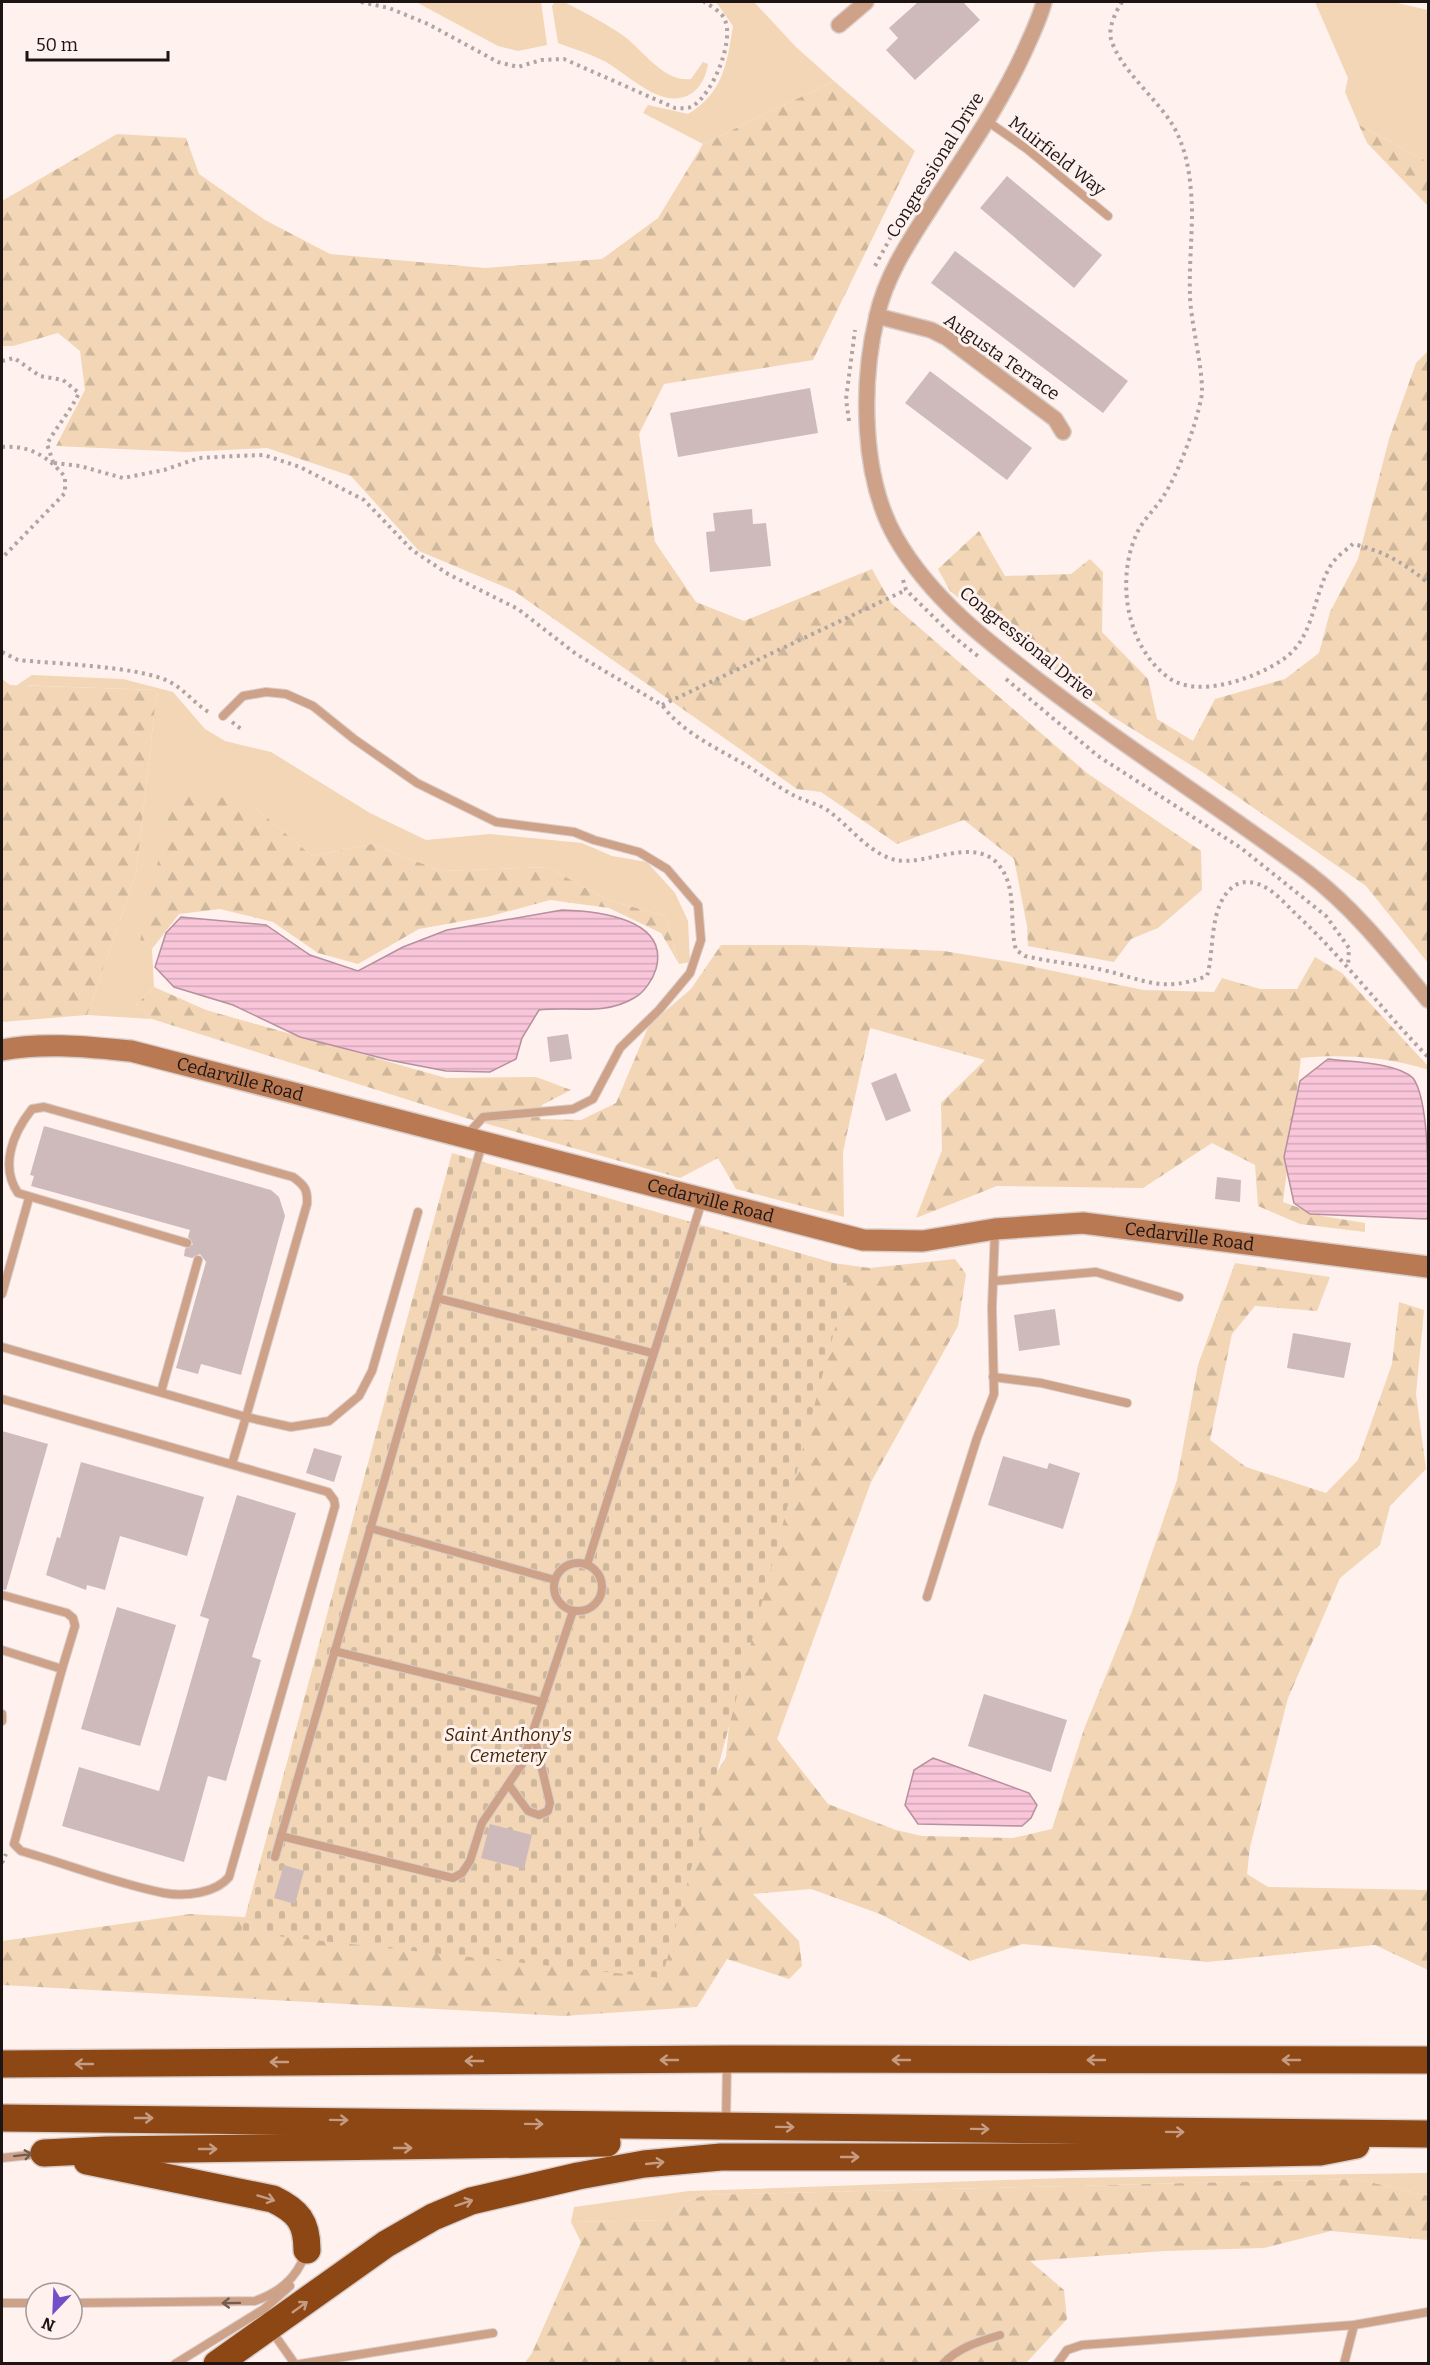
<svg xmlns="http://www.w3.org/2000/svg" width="1430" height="2365" viewBox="0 0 1430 2365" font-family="Bitter,serif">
	<defs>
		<pattern id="forest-firs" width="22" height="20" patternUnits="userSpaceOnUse" patternTransform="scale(1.5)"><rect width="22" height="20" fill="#f2d6b6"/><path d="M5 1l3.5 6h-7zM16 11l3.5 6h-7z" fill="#cfb79c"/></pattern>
		<pattern id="cemetery-stones" width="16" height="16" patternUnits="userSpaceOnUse" patternTransform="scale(1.5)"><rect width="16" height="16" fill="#f2d6b6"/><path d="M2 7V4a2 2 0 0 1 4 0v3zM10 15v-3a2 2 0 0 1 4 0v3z" fill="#cfb79c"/></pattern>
		<pattern id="water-rules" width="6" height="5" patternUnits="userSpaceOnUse" patternTransform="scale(1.5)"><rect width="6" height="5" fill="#f8c5d9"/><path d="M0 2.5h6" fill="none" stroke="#d4a8b9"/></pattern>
	</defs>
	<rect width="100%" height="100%" fill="#fef1ee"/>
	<g fill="#f2d6b6">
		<polygon points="416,2 541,2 547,45 518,51 498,46"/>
		<path d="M555 2H564C582 11 601 21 618 32 641 46 662 83 691 79L703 62 708 64C704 90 685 106 658 95 640 88 623 72 606 62 591 54 574 49 558 43L552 6Z"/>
		<path d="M716 2H754L796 47 834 81 703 144 643 113 648 105 688 114C723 93 727 64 733 26Z"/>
		<polygon points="1315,2 1393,2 1428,10 1428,162 1359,125 1345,92 1348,78"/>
		<polygon points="32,675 123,679 173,692 205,729 225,741 271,752 370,813 426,840 490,834 582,843 612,856 647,862 675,893 688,921 690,962 679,964 665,916 608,900 547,867 441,871 372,844 312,856 256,808 140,940 152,949 154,987 136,1005 152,1019 87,1015 136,874 157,690 17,685"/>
		<polygon points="1428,2173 1428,2196 1357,2179 705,2195 685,2202 669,2220 571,2222 574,2207 689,2191 1064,2178"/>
	</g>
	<g fill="url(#forest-firs)">
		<polygon points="834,81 915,151 813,360 664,384 639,434 655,542 696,602 744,621 872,569 891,603 1087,773 1201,851 1202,890 1158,928 1131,939 1114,962 1028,946 1027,926 1014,859 964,820 897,844 821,792 797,789 514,591 419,551 351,476 267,448 186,452 56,446 85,390 80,351 58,333 13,346 2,346 2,201 117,134 186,138 199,174 265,220 330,254 485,268 602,259 658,218 703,144"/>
		<polygon points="1359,125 1428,162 1428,206 1367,143"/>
		<polygon points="1428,351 1428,963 1366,886 1202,772 1113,717 1004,635 950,591 938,569 979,531 1005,576 1071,574 1090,559 1103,572 1102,632 1148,679 1157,719 1193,741 1215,699 1285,679 1319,653 1330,612 1358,559 1389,439 1416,363"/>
		<polygon points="2,679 10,685 157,690 136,874 87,1015 2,1022"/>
		<polygon points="188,787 256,808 312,856 372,844 441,871 547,867 608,900 665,916 679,964 661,933 609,908 550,900 491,916 419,929 358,964 318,953 273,922 220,909 179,914 152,949 140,941 170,809"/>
		<path d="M721 945H805L944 951 1016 963 1143 990 1214 992 1222 978 1260 989H1297L1315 957 1342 973 1428 1066V1070C1390 1057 1341 1054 1301 1058L1283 1202 1322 1216 1365 1223V1232L1300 1224 1258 1206 1255 1165 1212 1143 1143 1188 997 1186 916 1218 942 1150 941 1103 985 1060 870 1028 843 1152 844 1217 736 1189 718 1158 680 1178 466 1118 152 1019 136 1005 154 987 206 1010 446 1078 536 1077 571 1090 542 1105 540 1119 581 1120 616 1103 649 1025 691 989Z"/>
		<polygon points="774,1255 870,1268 955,1259 966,1274 958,1326 871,1482 777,1739 828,1804 896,1830 922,1836 1013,1838 1052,1829 1084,1729 1131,1614 1177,1480 1198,1365 1235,1263 1330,1277 1317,1311 1255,1306 1232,1334 1210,1440 1246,1467 1326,1493 1358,1460 1392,1364 1399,1302 1424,1310 1416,1394 1426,1469 1390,1506 1380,1545 1340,1578 1288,1698 1250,1847 1247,1874 1268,1887 1428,1890 1428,1970 1375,1945 1207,1962 1023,1944 970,1961 880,1914 811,1889 753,1894 799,1941 802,1966 789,1979 727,1959 697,2007 563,2016 2,1985 2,1941 190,1914 334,1922 670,1849 726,1757"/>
		<polygon points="1357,2179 1428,2196 1428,2240 1331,2231 1264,2248 1164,2251 1030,2261 1064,2290 1067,2319 1026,2363 524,2364 532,2353 581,2242 571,2222 669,2220 685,2202 705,2195"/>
	</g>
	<polygon fill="url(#cemetery-stones)" points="452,1153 851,1268 662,1978 241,1932"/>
	<g fill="url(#water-rules)" stroke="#b6909e" stroke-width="1.5">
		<path d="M562 910C596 911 670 918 656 969 653 979 644 993 634 998 604 1016 572 1006 539 1010L522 1038 516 1059 490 1072 446 1071 389 1060 300 1037 233 1005 174 987 155 967 166 933 181 917 266 925 310 955 358 971 403 947 447 930Z"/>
		<path d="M1328 1059C1350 1062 1396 1062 1413 1078 1430 1101 1428 1184 1428 1217L1426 1219 1310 1214 1294 1203 1284 1157 1300 1081Z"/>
		<polygon points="933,1758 1029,1793 1037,1805 1031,1818 1022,1826 918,1824 905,1805 914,1770"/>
	</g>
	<g fill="#cfbabb">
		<polygon points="918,2 963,2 980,20 915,80 886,50 898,38 889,28"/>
		<polygon points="1007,176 1102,255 1074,288 980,208"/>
		<polygon points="955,251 1128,381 1103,413 931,283"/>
		<polygon points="930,371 1032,448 1007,480 905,403"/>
		<polygon points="810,388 818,433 678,457 670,413"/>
		<polygon points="752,509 753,524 766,523 771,566 710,572 706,532 715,531 713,513"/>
		<polygon points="568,1034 572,1059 550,1062 547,1037"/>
		<polygon points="896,1073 911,1111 886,1121 871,1083"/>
		<polygon points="44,1126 271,1190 279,1197 285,1216 241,1375 201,1364 198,1374 176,1368 206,1262 200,1254 192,1258 184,1256 185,1249 193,1244 188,1237 190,1230 31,1186 34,1176 30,1175"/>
		<polygon points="1217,1177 1241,1180 1240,1202 1215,1199"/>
		<polygon points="1055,1309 1060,1345 1019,1351 1014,1315"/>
		<polygon points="1293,1333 1351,1343 1344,1378 1287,1368"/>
		<polygon points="2,1431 48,1444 6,1590 2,1589"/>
		<polygon points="314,1448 342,1456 334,1482 306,1473"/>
		<polygon points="1003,1456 1047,1469 1049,1463 1080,1473 1063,1529 988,1505"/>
		<polygon points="81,1462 204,1497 187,1556 120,1536 105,1590 87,1585 86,1590 46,1575 57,1537 60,1538"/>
		<polygon points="237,1495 296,1513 252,1657 261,1660 226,1781 208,1776 184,1862 62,1826 79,1767 159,1791 209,1619 200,1616"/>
		<polygon points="117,1607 176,1625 140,1746 81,1729"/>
		<polygon points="984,1694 1067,1720 1051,1772 968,1746"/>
		<polygon points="490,1824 532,1835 524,1869 481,1858"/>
		<polygon points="284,1865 304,1871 295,1904 274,1898"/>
	</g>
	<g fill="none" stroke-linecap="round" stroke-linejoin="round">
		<defs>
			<g id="lane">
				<polyline points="987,121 1027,149 1108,216"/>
				<polyline points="223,716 243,696 266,692 286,694 313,706 354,739 417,783 496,822 574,832 594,840 639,852 667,869 698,905 701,940 690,973 659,1010 620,1048 593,1099 573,1109 483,1117 468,1134"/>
				<path d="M187 1243 18 1193C0 1167 12 1134 32 1109L44 1107 293 1177C304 1185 308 1189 307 1204L246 1417 291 1427 329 1421 359 1396 372 1371 418 1212"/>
				<polyline points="994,1281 1096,1272 1179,1297"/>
				<polyline points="2,1294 29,1198"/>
				<polyline points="437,1298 652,1353"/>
				<polyline points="2,1347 246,1417 232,1464"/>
				<polyline points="993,1377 1041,1383 1127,1403"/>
				<polyline points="161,1392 198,1260"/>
				<path d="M2 1399 328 1492 334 1500 335 1506 229 1877C216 1893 185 1897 164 1893 117 1884 67 1864 21 1851L14 1844 62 1669 2 1650"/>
				<polyline points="370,1528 555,1580"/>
				<circle cx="578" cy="1587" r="24"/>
				<polyline points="587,1565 702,1201"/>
				<polyline points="2,1595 67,1613 73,1618 75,1626 62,1669"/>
				<polyline points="927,1597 977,1438 994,1394 992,1308 995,1230"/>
				<polyline points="334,1651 542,1702"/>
				<polyline points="2,1714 2,1721"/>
				<polyline points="509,1785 528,1811 539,1815 548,1811 550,1803 533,1731"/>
				<polyline points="281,1836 453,1878 462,1873 470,1861 482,1823 522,1764 573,1611"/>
				<polyline points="275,1857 482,1144"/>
				<polyline points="726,2121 727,2064"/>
				<polyline points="2,2158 39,2154"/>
				<polyline points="2,2303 36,2303"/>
				<path d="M72 2303 255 2301C278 2293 297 2278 305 2254"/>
				<polyline points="271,2330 295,2364"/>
				<polyline points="175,2364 264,2309 290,2286"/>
				<polyline points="300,2364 493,2333"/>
				<path d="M943 2364C957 2348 980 2341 1000 2335"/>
				<polyline points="1057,2364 1067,2350 1082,2345 1354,2325 1428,2312"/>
				<polyline points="1344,2364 1354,2325"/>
			</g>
			<g id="street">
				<path d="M1044 2C1040 18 1032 34 1025 50 1001 103 967 152 935 201 912 237 886 274 877 316 861 383 861 477 896 538 931 599 988 642 1043 684 1129 750 1221 808 1308 873 1354 908 1391 955 1428 1000"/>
				<polyline points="839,25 866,2"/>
				<polyline points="877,316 931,330 947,338 1055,419 1063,432"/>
			</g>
			<g id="secondary">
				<path id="s1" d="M2 1050C44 1042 88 1047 131 1051L863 1240 923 1241 995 1229 1083 1223 1428 1267"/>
			</g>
			<g id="highway">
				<polyline points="2,2064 727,2059 1428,2060"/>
				<polyline points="2,2118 1428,2134"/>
				<polyline points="44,2153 107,2150 607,2143"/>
				<path d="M87 2161 273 2199C298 2211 307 2222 307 2250"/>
				<polyline points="217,2364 386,2244 433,2217 471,2201 578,2176 644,2164 721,2157 1056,2157 1320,2152 1356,2145"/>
			</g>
		</defs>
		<use href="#lane" stroke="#dacecb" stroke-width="10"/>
		<use href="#street" stroke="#dacecb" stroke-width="18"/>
		<use href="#secondary" stroke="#dacecb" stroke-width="24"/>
		<use href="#highway" stroke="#dacecb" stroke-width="30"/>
		<g stroke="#b0a5a3" stroke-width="4" stroke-dasharray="3 4.5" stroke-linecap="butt">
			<path d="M361 2 389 8 428 24 498 62 518 67 541 60 564 59 675 108C681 108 688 109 693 106 713 93 734 42 725 20 722 12 711 6 704 2"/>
			<path d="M1122 2C1116 11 1108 27 1111 39 1119 68 1156 98 1172 124 1188 150 1191 181 1192 210 1192 239 1189 267 1190 295 1190 321 1206 379 1201 399 1195 428 1179 472 1163 497 1155 509 1143 520 1137 533 1115 580 1127 648 1169 678 1198 699 1256 678 1282 660 1315 639 1312 596 1331 565 1336 557 1346 550 1353 544 1384 551 1404 563 1428 583"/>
			<polyline points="926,181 981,94"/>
			<polyline points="875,266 893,233"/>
			<path d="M2 361 14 358 40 376 63 380 79 393C70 412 57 426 47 444L53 462"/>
			<polyline points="849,421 846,399 855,330"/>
			<path d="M2 447C29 445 48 456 65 477V493L2 558"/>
			<path d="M54 463 80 466 123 478 164 470 199 458 235 456 264 455 300 467 364 500 412 550 448 574 518 609 576 654 662 705C683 734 721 750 751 768 766 778 781 789 797 797 808 802 821 805 830 812 850 827 871 855 896 860 925 866 973 837 997 863 1019 887 1008 921 1016 950L1025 956C1051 962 1077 964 1103 970 1145 980 1163 993 1207 976 1215 950 1208 905 1234 886 1240 882 1247 881 1255 883 1273 888 1285 904 1298 916 1345 960 1383 1011 1428 1057"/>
			<polyline points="903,580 906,590 954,637 979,657"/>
			<path d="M2 652 18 660C56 664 136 666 168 681 185 689 195 705 212 714"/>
			<polyline points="1006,679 1098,756 1241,848 1326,916 1349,948 1348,967"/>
			<polyline points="662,705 906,590"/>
			<polyline points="232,722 241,729"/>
			<polyline points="2,1863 6,1854"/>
		</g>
		<use href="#lane" stroke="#cea289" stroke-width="8"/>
		<use href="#street" stroke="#cea289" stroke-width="15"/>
		<use href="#secondary" stroke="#b87953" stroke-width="21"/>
		<use href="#highway" stroke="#8c4715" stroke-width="27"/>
	</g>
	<defs><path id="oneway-shaft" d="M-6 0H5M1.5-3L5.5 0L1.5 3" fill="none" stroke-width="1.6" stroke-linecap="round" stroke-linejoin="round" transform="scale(1.5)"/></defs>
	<g stroke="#c59c82">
		<use href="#oneway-shaft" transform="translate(669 2060) rotate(180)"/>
		<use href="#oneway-shaft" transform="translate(901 2060) rotate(-180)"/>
		<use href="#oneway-shaft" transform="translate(1096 2060) rotate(-180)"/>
		<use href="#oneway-shaft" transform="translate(1291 2060) rotate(-180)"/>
		<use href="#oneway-shaft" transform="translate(474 2061) rotate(180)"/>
		<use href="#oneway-shaft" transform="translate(279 2062) rotate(180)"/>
		<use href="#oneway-shaft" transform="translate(84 2064) rotate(180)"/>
		<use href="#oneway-shaft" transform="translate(144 2118)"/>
		<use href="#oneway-shaft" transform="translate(339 2120) rotate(1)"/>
		<use href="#oneway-shaft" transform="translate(534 2124) rotate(1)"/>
		<use href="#oneway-shaft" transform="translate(785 2127) rotate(1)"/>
		<use href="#oneway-shaft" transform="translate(980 2129) rotate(1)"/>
		<use href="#oneway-shaft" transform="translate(1175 2132) rotate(1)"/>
		<use href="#oneway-shaft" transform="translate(403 2148)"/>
		<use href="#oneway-shaft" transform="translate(208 2149)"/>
		<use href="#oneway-shaft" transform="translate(850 2157)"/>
		<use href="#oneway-shaft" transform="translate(655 2163) rotate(-6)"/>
		<use href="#oneway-shaft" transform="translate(266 2198) rotate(17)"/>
		<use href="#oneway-shaft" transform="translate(464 2203) rotate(-18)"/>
		<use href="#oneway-shaft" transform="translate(300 2307) rotate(-36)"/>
	</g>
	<g stroke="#765c4e">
		<use href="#oneway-shaft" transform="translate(23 2155) rotate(-7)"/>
		<use href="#oneway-shaft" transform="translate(231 2303) rotate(179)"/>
	</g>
	<g text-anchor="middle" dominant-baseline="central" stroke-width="6" stroke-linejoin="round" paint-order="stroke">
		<g font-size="18" fill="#1d1514" stroke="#fef1ee">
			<text transform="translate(1057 156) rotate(38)">Muirfield Way</text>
			<text transform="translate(935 165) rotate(-58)">Congressional Drive</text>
			<text transform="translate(1002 357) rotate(35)">Augusta Terrace</text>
			<text transform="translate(1027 643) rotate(39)">Congressional Drive</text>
			<text stroke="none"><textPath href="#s1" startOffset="242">Cedarville Road</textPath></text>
			<text stroke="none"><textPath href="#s1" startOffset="728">Cedarville Road</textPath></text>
			<text stroke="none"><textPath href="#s1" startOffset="1214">Cedarville Road</textPath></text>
		</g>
		<g font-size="18" font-style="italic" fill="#402600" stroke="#fef1ee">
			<text x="508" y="1735">Saint Anthony's<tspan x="508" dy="21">Cemetery</tspan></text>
		</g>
	</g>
	<rect width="1430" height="2365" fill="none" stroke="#1d1514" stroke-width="6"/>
	<g transform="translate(54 2311) rotate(203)"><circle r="28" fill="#fef1ee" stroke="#a49997" stroke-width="1.5"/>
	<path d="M0-4.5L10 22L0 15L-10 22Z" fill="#744ec7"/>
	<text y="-9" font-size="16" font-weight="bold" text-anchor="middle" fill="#1d1514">N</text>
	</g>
	<path d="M27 51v9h141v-9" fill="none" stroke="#1d1514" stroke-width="3"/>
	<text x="36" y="51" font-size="18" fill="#1d1514" stroke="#fef1ee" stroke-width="4.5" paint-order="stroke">50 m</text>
</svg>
